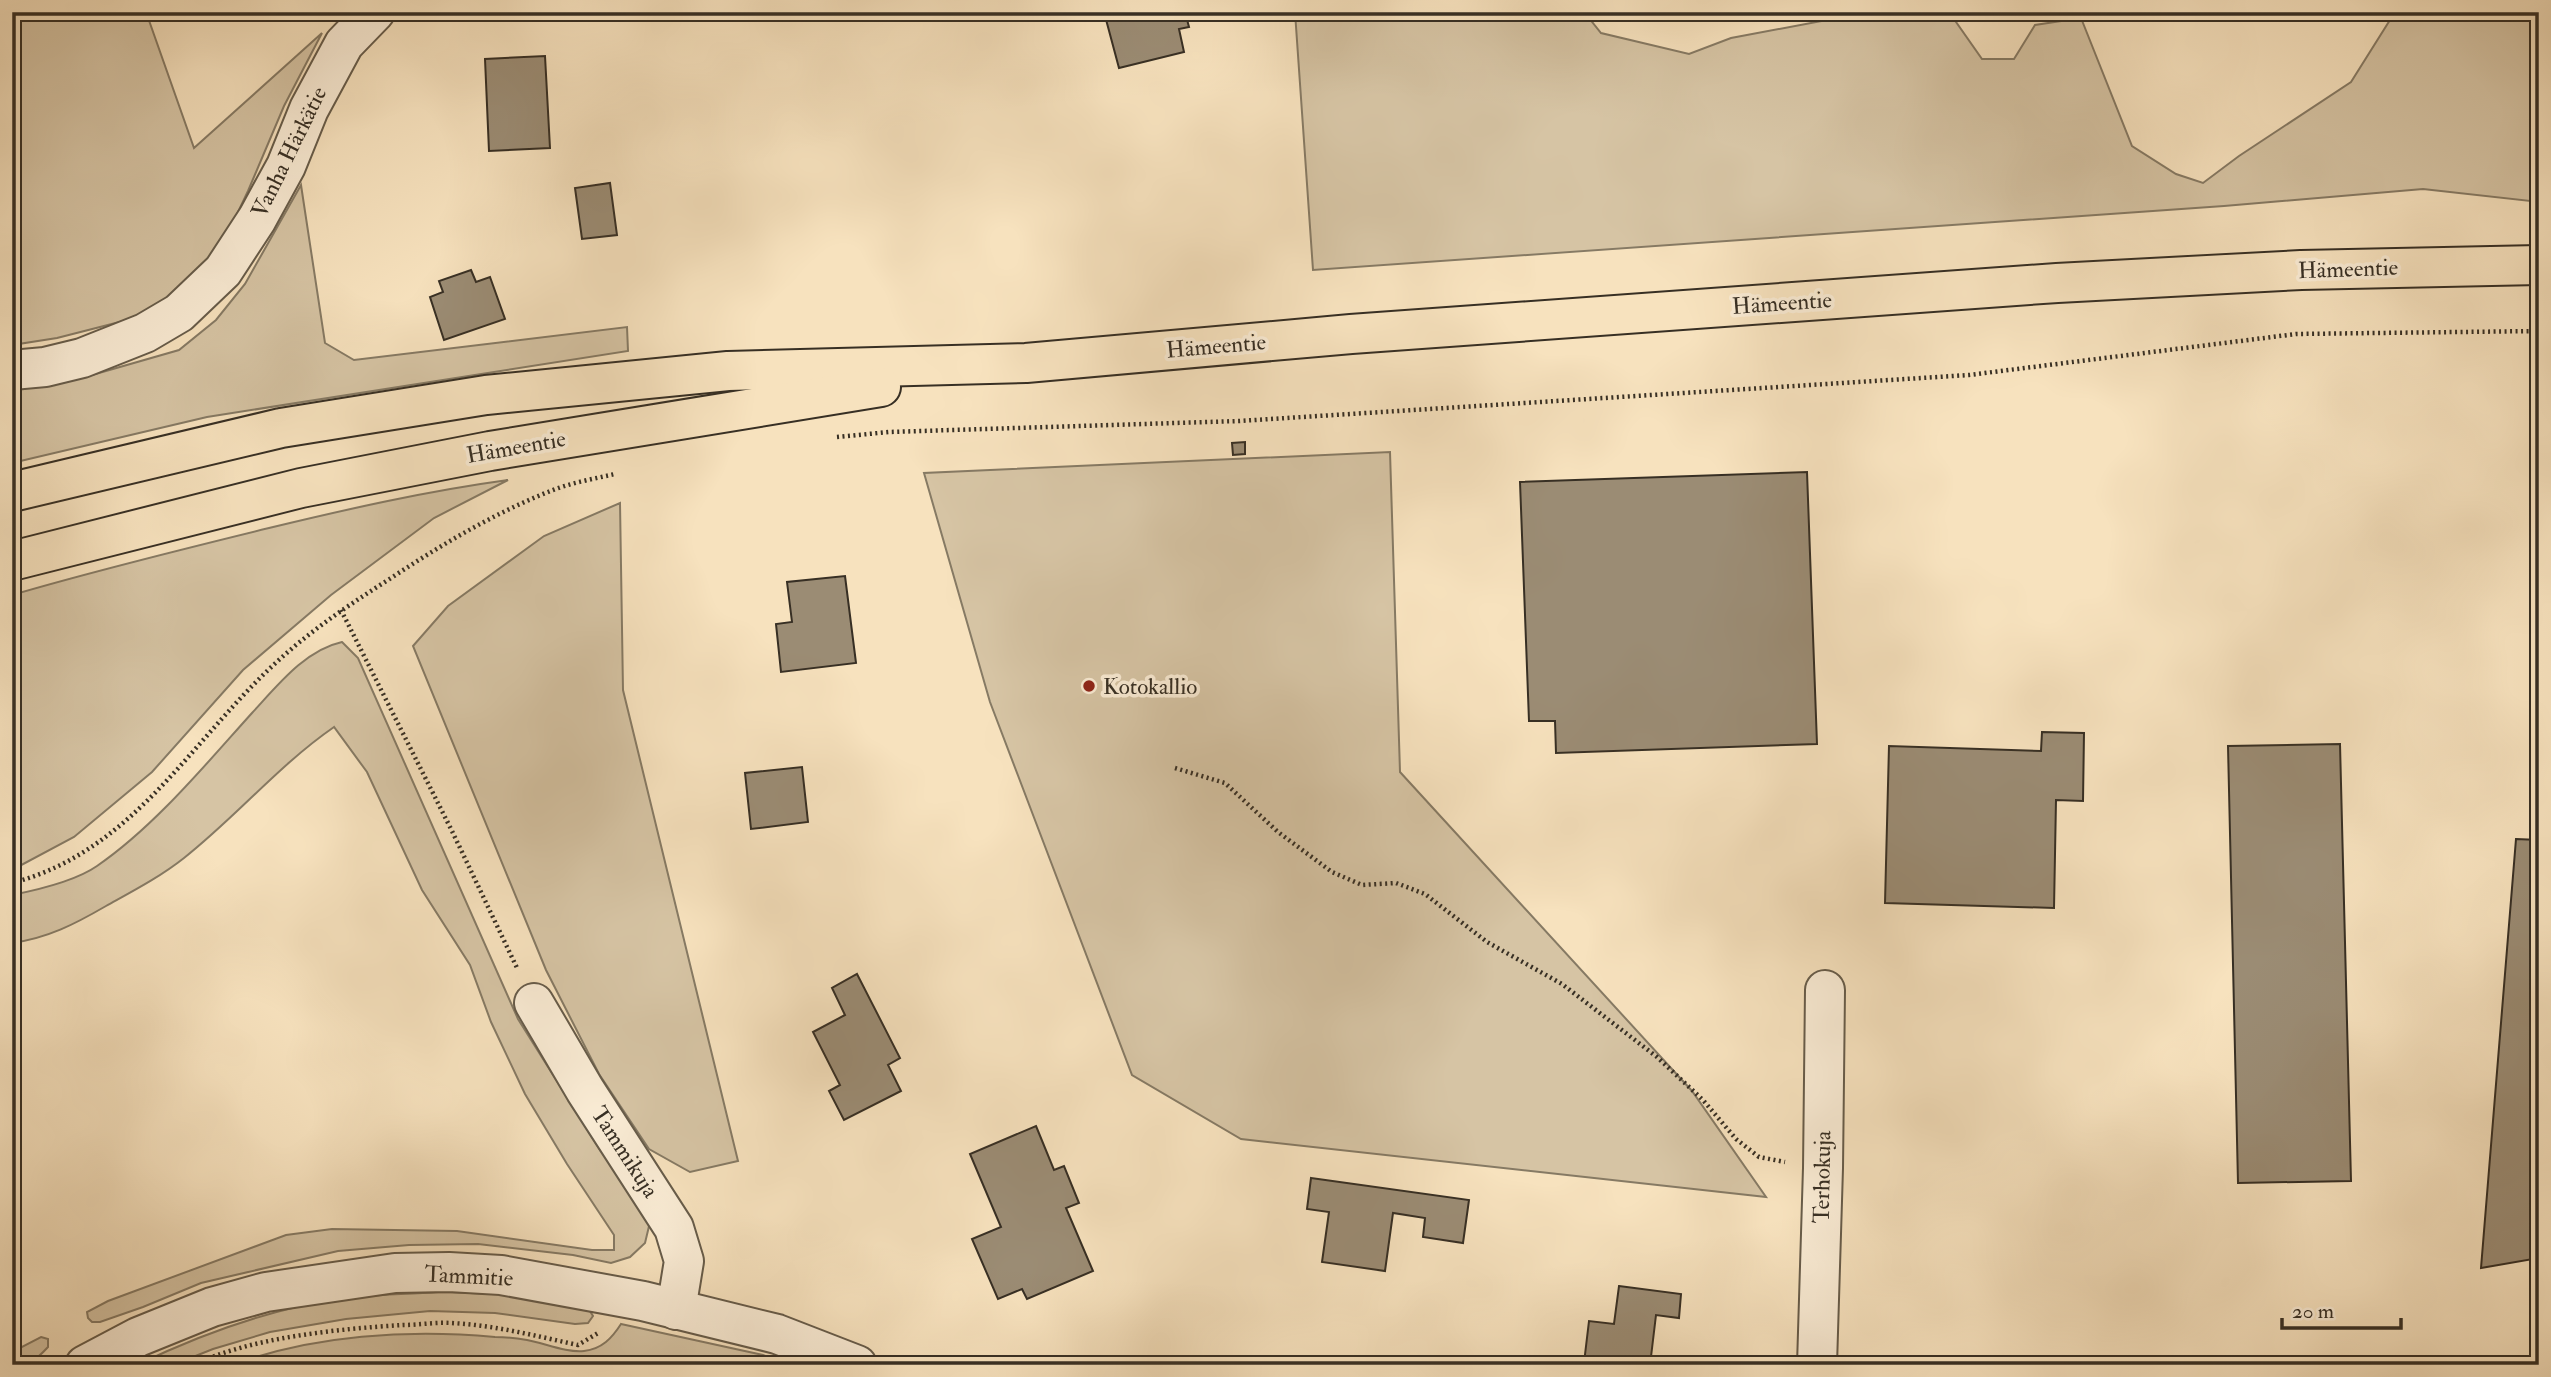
<svg xmlns="http://www.w3.org/2000/svg" width="2551" height="1377" viewBox="0 0 2551 1377" font-family="'IM FELL Double Pica',serif">
	<rect width="100%" height="100%" fill="#f7e2be"/>
	<filter id="stains"><feTurbulence type="fractalNoise" baseFrequency=".00286" numOctaves="4"/><feColorMatrix values="0 0 0 0 .2 0 0 0 0 .09 0 0 0 0 .02 0 0 0 .5 -.17"/></filter>
	<radialGradient id="worn" r=".72"><stop offset=".6" stop-color="#630" stop-opacity="0"/><stop offset="1" stop-color="#630" stop-opacity=".3"/></radialGradient>
	<g fill="#d6c4a4" stroke="#867a64" stroke-width="2">
		<polygon points="12,12 146,12 194,148 322,33 284,106 248,191 221,248 193,282 143,316 57,338 12,345"/>
		<polygon points="1295,12 1590,12 1589,18 1601,33 1689,54 1731,38 1869,12 1949,12 1982,59 2014,59 2035,25 2081,18 2132,146 2176,174 2203,183 2239,156 2351,82 2395,12 2539,12 2539,202 2423,189 2224,206 1313,270"/>
		<polygon points="301,185 325,343 354,360 627,327 628,351 207,417 12,463 12,388 92,375 179,350 216,320 245,284"/>
		<polygon points="1390,452 1400,772 1692,1091 1766,1197 1241,1139 1132,1075 990,702 924,473"/>
		<path d="M508 480 434 518 331 595 243 670 152 772 74 837 12 870V595C97 570 183 549 269 528 348 509 427 491 508 480Z"/>
		<polygon points="620,503 623,690 738,1161 690,1172 649,1149 599,1074 546,970 413,646 448,606 544,536"/>
		<path d="M342 642 358 658 518 1019 600 1150 641 1198 650 1222 645 1243 630 1257 611 1263 573 1255 478 1244 409 1245 338 1251 201 1283 143 1307 100 1322H92L88 1318 87 1312 108 1301 286 1235 332 1229 457 1231 592 1250H614V1235L567 1164 525 1094 491 1022 470 965 422 890 367 772 334 727C279 765 236 817 184 858 160 877 133 891 106 906 75 924 48 938 12 943V895C37 890 77 880 97 866 154 827 206 764 252 713 277 686 305 650 342 642Z"/>
		<path d="M444 1292 525 1295 588 1308 593 1316 588 1323 575 1324 495 1313 430 1311 346 1319 270 1332 213 1349 173 1365H137C199 1335 268 1310 337 1299 372 1294 409 1294 444 1292Z"/>
		<path d="M621 1324 763 1355 787 1365H540L487 1360 422 1365H232C314 1335 408 1329 495 1337 505 1337 516 1338 527 1340 544 1343 567 1353 584 1351 602 1349 612 1338 621 1324Z"/>
		<path d="M41 1337 48 1339V1347C36 1360 30 1365 12 1365V1352Z"/>
	</g>
	<g fill="#9b8c74" stroke="#372f24" stroke-width="2">
		<polygon points="1104,12 1185,12 1189,27 1179,29 1184,52 1119,68"/>
		<polygon points="545,56 550,148 489,151 485,59"/>
		<polygon points="610,183 617,235 582,239 575,188"/>
		<polygon points="471,270 476,282 490,277 505,319 444,340 430,297 443,292 439,281"/>
		<polygon points="1245,442 1245,454 1233,455 1232,443"/>
		<polygon points="1807,472 1817,744 1556,753 1555,721 1529,721 1520,482"/>
		<polygon points="845,576 856,663 781,672 776,624 792,622 787,582"/>
		<polygon points="2042,732 2084,733 2083,801 2056,800 2054,908 1885,903 1889,746 2041,751"/>
		<polygon points="2340,744 2351,1181 2238,1183 2228,746"/>
		<polygon points="802,767 808,822 751,829 745,773"/>
		<polygon points="2516,839 2539,840 2539,1258 2481,1268"/>
		<polygon points="857,974 900,1058 888,1065 901,1091 844,1120 829,1091 840,1085 813,1032 845,1015 832,988"/>
		<polygon points="1036,1126 1054,1170 1064,1166 1079,1203 1066,1208 1093,1271 1027,1299 1022,1289 998,1299 972,1239 1001,1227 970,1154"/>
		<polygon points="1311,1178 1469,1200 1463,1243 1423,1237 1425,1218 1393,1213 1385,1271 1322,1262 1329,1212 1307,1209"/>
		<polygon points="1619,1286 1681,1294 1679,1318 1656,1315 1650,1365 1584,1363 1589,1321 1614,1324"/>
	</g>
	<g fill="none" stroke-linecap="round" stroke-linejoin="round">
		<defs>
			<g id="minor">
				<polyline points="534,1003 585,1090 674,1228 684,1261 676,1310"/>
				<polyline points="85,1365 138,1337 212,1307 266,1292 395,1273 449,1272 501,1275 643,1301 777,1334 857,1365"/>
				<polyline points="1817,1365 1823,1168 1825,990"/>
			</g>
			<polyline id="tertiary" points="12,370 45,367 82,358 145,333 179,313 223,271 257,219 286,166 309,109 344,44 375,12"/>
			<g id="trunk">
				<polyline points="12,492 281,428 486,395 728,371 1026,363 1351,334 2057,283 2301,270 2539,265"/>
				<polyline points="12,561 301,488 490,451 881,387"/>
			</g>
		</defs>
		<use href="#minor" stroke="#675c4a" stroke-width="42"/>
		<use href="#tertiary" stroke="#675c4a" stroke-width="42"/>
		<use href="#trunk" stroke="#372f24" stroke-width="42"/>
		<g stroke="#372f24" stroke-width="4.5" stroke-dasharray="2 3.5" stroke-linecap="butt">
			<polyline points="837,437 889,432 1239,421 1969,375 2296,334 2539,331"/>
			<polyline points="341,610 452,831 518,970"/>
			<polyline points="1175,768 1225,783 1278,832 1332,872 1362,885 1396,883 1425,894 1487,942 1562,984 1657,1057 1703,1100 1736,1139 1759,1157 1785,1162"/>
			<path d="M12 883C135 851 192 738 280 659 314 628 352 603 391 578 441 545 493 514 548 492 569 483 593 479 615 474"/>
			<path d="M193 1365C252 1337 338 1329 403 1325 419 1325 435 1322 451 1323 494 1325 536 1336 578 1345L598 1333"/>
		</g>
		<use href="#minor" stroke="#faecd5" stroke-width="38"/>
		<use href="#tertiary" stroke="#faecd5" stroke-width="38"/>
		<use href="#trunk" stroke="#f7e2be" stroke-width="38"/>
	</g>
	<circle fill="#8f2418" stroke="#faecd5" stroke-width="2.5" cx="1089" cy="686" r="7"/>
	<g text-anchor="middle" dominant-baseline="central" stroke-width="7" stroke-linejoin="round" paint-order="stroke">
		<g font-size="23" fill="#372f24" stroke="#faecd5">
			<text transform="translate(289 152) rotate(-64)">Vanha Härkätie</text>
			<text transform="translate(2348 269) rotate(-2)">Hämeentie</text>
			<text transform="translate(1782 303) rotate(-4)">Hämeentie</text>
			<text transform="translate(1216 346) rotate(-5)">Hämeentie</text>
			<text transform="translate(516 447) rotate(-10)">Hämeentie</text>
			<text transform="translate(625 1152) rotate(57)">Tammikuja</text>
			<text transform="translate(1822 1177) rotate(-89)">Terhokuja</text>
			<text transform="translate(469 1276) rotate(3)">Tammitie</text>
		</g>
		<g font-size="23" fill="#372f24" stroke="#faecd5" text-anchor="start">
			<text x="1103" y="686">Kotokallio</text>
		</g>
	</g>
	<rect width="2551" height="1377" fill="none" stroke="#f7e2be" stroke-width="42"/>
	<rect x="14" y="14" width="2523" height="1349" fill="none" stroke="#372f24" stroke-width="3.5"/>
	<rect x="21" y="21" width="2509" height="1335" fill="none" stroke="#372f24" stroke-width="2"/>
	<path d="M2282 1318v10h119v-10" fill="none" stroke="#372f24" stroke-width="3.5"/>
	<text x="2292" y="1318" font-size="21" fill="#372f24" stroke="#faecd5" stroke-width="5" paint-order="stroke">20 m</text>
	<rect width="100%" height="100%" filter="url(#stains)"/>
	<rect width="100%" height="100%" fill="url(#worn)"/>
</svg>
